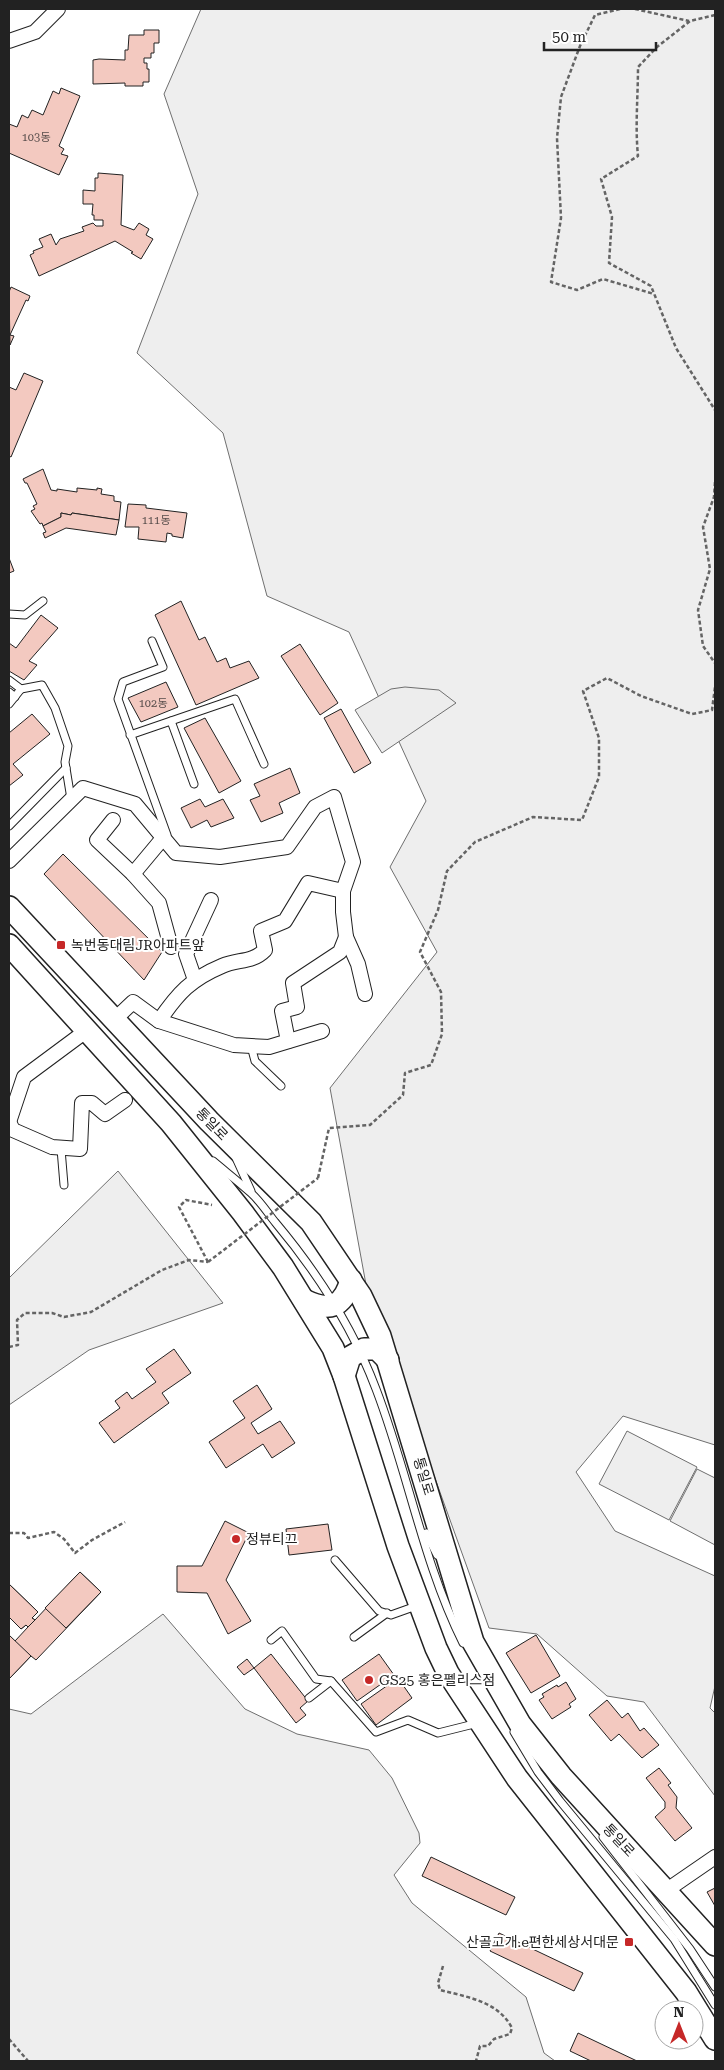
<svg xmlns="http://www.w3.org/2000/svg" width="724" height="2070" viewBox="0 0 724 2070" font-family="'Roboto Serif','Noto Sans KR',serif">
	<rect width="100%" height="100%" fill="#fff"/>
	<g fill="#eee" stroke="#6f6f6f">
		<polygon points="201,9 715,9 715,1445 623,1416 576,1472 615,1531 715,1576 715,1686 710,1708 715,1713 715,1796 644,1702 607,1696 537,1634 489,1628 367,1290 330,1088 437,952 390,867 426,801 349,632 267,596 223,433 137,353 198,194 164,94"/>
		<polygon points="118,1171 223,1303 89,1350 9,1405 9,1278"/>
		<polygon points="627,1431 697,1467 669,1520 599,1484"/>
		<polygon points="697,1469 715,1478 715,1545 670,1521"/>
		<polygon points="163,1614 245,1709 297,1734 369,1750 392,1778 419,1833 420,1843 394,1875 412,1903 526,1997 544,2053 555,2061 9,2061 9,1709 31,1714"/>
	</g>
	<polygon fill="#ededed" stroke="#6f6f6f" points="405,687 439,690 456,703 382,753 355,710 391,689"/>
	<g fill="#f3c9c0" stroke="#222">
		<polygon points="144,30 159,30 159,43 154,43 154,53 151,53 151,58 144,58 144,63 147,63 147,69 149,69 149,82 143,82 143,86 125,86 125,83 93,84 93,60 99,59 125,60 125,50 128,50 129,35 144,35"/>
		<polygon points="61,88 80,96 59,146 64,149 61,154 68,156 59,175 9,153 9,124 17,127 22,115 28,118 32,110 43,115 53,91 59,94"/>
		<polygon points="98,173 123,175 121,225 134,230 139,223 149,229 146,235 153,239 141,259 131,253 133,252 115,241 39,276 30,255 34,253 33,251 43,247 39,239 51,234 56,245 60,239 84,231 82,227 93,223 96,226 103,226 103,220 94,220 94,215 92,215 93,204 83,204 83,190 95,191 95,178 98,178"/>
		<polygon points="11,287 30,296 28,301 26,300 10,335 14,336 10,345 9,292"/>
		<polygon points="24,373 43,381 11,457 9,456 9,387 16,390"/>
		<polygon points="43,469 51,490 57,491 57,489 77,492 77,488 97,490 97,488 102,489 101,494 114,496 114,501 121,502 119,520 72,513 71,515 61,513 61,517 43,526 42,523 40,524 31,511 35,509 33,506 37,504 27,483 25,483 23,479"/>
		<polygon points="128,504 146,505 146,508 187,513 183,538 172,536 172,534 167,533 166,542 138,539 139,527 125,527"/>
		<polygon points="61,513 71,515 72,513 119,520 116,535 66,528 45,538 43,533 46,532 43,526 61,517"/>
		<polygon points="9,558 14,571 9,573"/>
		<polygon points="181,601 199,640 205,637 217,662 226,658 230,668 249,661 259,678 196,705 155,615"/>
		<polygon points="41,615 58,628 29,661 37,665 24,680 9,671 9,643 16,648"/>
		<polygon points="300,644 338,703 320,715 281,656"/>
		<polygon points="166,682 178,707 141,722 128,698"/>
		<polygon points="341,709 371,763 354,773 324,718"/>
		<polygon points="32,714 50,734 13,764 23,775 9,786 9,733"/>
		<polygon points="205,718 241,781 219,793 184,728"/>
		<polygon points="290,768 300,793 279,803 283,813 261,822 250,800 260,796 254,784"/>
		<polygon points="200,799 205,807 223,799 234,818 211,827 207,820 191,828 181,808"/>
		<polygon points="63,854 162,952 144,980 44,874"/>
		<polygon points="174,1349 191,1373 162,1393 169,1403 114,1443 99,1423 120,1408 115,1401 127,1392 132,1399 156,1382 146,1369"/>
		<polygon points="257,1385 272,1409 251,1423 258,1434 280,1421 295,1443 272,1458 263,1444 226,1468 209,1442 245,1418 233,1401"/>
		<polygon points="225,1521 249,1533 226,1580 251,1621 228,1634 207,1593 177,1592 177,1566 202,1566"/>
		<polygon points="328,1524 332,1550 289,1555 286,1529"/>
		<polygon points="80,1572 101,1592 36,1660 31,1656 9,1679 9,1635 15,1641 28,1627 26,1625 21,1629 9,1617 9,1584 38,1612 32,1618 35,1620"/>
		<polygon points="80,1572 101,1592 66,1628 45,1608"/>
		<polygon points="9,1584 38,1612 32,1618 35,1620 28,1627 26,1625 21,1629 9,1617"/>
		<polygon points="9,1635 31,1656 9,1679"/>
		<polygon points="536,1635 560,1676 531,1693 506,1653"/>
		<polygon points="271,1654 308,1701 300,1708 306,1715 296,1723 254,1668"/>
		<polygon points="379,1654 394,1675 357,1701 342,1680"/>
		<polygon points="247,1659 254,1668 244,1675 237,1667"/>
		<polygon points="398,1678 412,1698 376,1725 361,1704"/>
		<polygon points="566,1682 576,1699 569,1704 571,1707 552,1719 539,1700 544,1697 542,1694 557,1685 558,1687"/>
		<polygon points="607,1700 622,1718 628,1713 640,1731 644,1728 659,1745 642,1758 619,1734 611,1741 589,1715"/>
		<polygon points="659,1768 671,1783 668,1785 677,1797 676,1808 692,1828 675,1841 655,1817 665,1808 665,1802 646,1778"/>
		<polygon points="431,1857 515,1897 506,1915 422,1876"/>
		<polygon points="715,1888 715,1906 707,1892"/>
		<polygon points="499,1933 583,1973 574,1991 490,1951"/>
		<polygon points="578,2033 637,2061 591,2061 570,2051"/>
	</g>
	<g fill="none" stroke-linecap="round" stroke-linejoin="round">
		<defs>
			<g id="lane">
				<polyline points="9,614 25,615 43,601"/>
				<polyline points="152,641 163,667 123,682 118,699 167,835"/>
				<polyline points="9,680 21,689 42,685 55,708 68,746 65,762 71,799"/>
				<polyline points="9,692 15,697"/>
				<polyline points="9,704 21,689"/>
				<polyline points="171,721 194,784"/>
				<polyline points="130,735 235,699 264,764"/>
				<polyline points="9,826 66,768"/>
				<polyline points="251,1046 255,1061 281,1086"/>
				<polyline points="61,1149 64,1185"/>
				<polyline points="236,1158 251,1191"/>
				<path d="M213 1161C226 1172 239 1182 251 1193 260 1201 267 1212 275 1222 317 1272 353 1328 376 1389 408 1472 423 1563 463 1643"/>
				<polyline points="426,1533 437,1555"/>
				<polyline points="335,1560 379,1611 391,1615 419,1605"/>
				<polyline points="354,1637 387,1613"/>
				<polyline points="271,1640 282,1631 316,1679 331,1681 376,1732 408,1720 438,1733 478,1723"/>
				<polyline points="309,1698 331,1681"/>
				<polyline points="514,1732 538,1772 560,1801 674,1939 715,2005"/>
				<polyline points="603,1837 690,1949 715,1987"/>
			</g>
			<g id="street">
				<polyline points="9,41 35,32 58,9"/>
				<polyline points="113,820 97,840 133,874 163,838"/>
				<polyline points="9,861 83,788 135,804 176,853 220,857 287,847 315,807 334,797 353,862 343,891 343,912 346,937 358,964 365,994"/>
				<polyline points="133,874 159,903 171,947"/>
				<polyline points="195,980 186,954 211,900"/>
				<polyline points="114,1020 133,1002 159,1021 234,1045 269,1047 322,1031"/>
				<path d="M159 1021C178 993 191 979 222 966 238 959 252 963 265 950L261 931 285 921 308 883 343 891"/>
				<polyline points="288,1041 282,1011 297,1007 293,983 340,952 346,937"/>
				<polyline points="9,1122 13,1130 52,1147 80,1149 82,1103 92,1103 105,1114 125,1100"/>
				<polyline points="9,1122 24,1077 86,1031"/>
				<polyline points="667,1890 715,1857"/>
			</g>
			<g id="primary">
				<polyline points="9,907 209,1121 311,1222 361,1296 380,1336 473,1642 520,1724 561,1776 715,1945"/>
				<polyline points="9,945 171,1123 243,1213 283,1267 333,1348 344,1376 398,1546 436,1648 448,1673 517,1778 686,1992 715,2039"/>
				<path d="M304 1300C329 1312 343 1308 351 1280"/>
				<polyline points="344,1376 350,1357 364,1349 377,1349 388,1360"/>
			</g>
		</defs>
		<use href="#lane" stroke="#222" stroke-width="9"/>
		<use href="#street" stroke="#222" stroke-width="16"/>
		<use href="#primary" stroke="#222" stroke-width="24"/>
		<g stroke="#646464" stroke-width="2.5" stroke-dasharray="4 2.5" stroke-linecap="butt">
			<polyline points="620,9 595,15 580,46 561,97 557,138 561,218 551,282 577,290 603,279 654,294"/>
			<polyline points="635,9 689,21"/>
			<path d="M715 15 690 21 657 47 638 67C638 97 635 126 638 156L601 179 612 217 609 263 651 286 676 348 715 410"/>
			<polyline points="715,482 714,497 703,527 710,569 698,610 703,646 715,663"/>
			<polyline points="318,1178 329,1128 370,1125 403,1095 405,1073 431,1065 442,1034 441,992 420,952 438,910 447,871 475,842 533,817 582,820 599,777 599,738 583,691 607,678 641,696 692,714 712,710 715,687"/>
			<polyline points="208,1262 179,1207 186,1200 212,1205"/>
			<polyline points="9,1347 18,1345 17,1320 25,1313 52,1313 64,1317 91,1312 162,1270 189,1260 208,1262"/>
			<polyline points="9,1533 24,1533 28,1538 54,1532 64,1539 75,1553 92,1540 125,1522"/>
			<path d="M443 1966 438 1983 440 1990C467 1997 498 2001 512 2028L510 2034 494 2039 488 2046H480L476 2061"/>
			<polyline points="9,2039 28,2061"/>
		</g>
		<use href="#lane" stroke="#fff" stroke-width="7"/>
		<use href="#street" stroke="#fff" stroke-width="14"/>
		<use href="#primary" stroke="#fff" stroke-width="21"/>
		<polyline stroke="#646464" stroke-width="2.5" stroke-dasharray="4 2.5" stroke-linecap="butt" points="208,1262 318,1178"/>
	</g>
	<g fill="#c62828" stroke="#fff" stroke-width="2">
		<rect x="56" y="940" width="10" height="10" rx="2.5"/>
		<circle cx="236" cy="1539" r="5"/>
		<circle cx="369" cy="1680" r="5"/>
		<rect x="624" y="1937" width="10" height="10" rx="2.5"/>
	</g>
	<g text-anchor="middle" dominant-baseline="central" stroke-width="4" stroke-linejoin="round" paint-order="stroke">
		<g font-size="11" fill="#564c4a">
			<text x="36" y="137">103동</text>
			<text x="156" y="520">111동</text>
			<text x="153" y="703">102동</text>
		</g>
		<g font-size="14" fill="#222" stroke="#fff" text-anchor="start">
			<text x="71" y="945">녹번동대림JR아파트앞</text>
			<text x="246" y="1539">정뷰티끄</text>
			<text x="379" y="1680">GS25 홍은펠리스점</text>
			<text x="619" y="1942" text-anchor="end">산골고개.e편한세상서대문</text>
		</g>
		<g font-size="14" fill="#222" stroke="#fff">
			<text transform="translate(212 1124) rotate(46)">통일로</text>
			<text transform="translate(424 1476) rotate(73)">통일로</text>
			<text transform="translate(619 1840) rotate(47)">통일로</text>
		</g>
	</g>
	<rect width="724" height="2070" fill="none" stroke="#222222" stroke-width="20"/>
	<g transform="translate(679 2025)"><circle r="24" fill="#ffffff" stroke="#a7a7a7"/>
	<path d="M0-4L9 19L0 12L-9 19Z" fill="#c62828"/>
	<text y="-8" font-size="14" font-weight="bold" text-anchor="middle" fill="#222222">N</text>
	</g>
	<path d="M544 42v8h112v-8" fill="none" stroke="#222222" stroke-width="2.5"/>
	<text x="552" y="42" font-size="15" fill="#222222" stroke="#ffffff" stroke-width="4" paint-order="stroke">50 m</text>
</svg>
